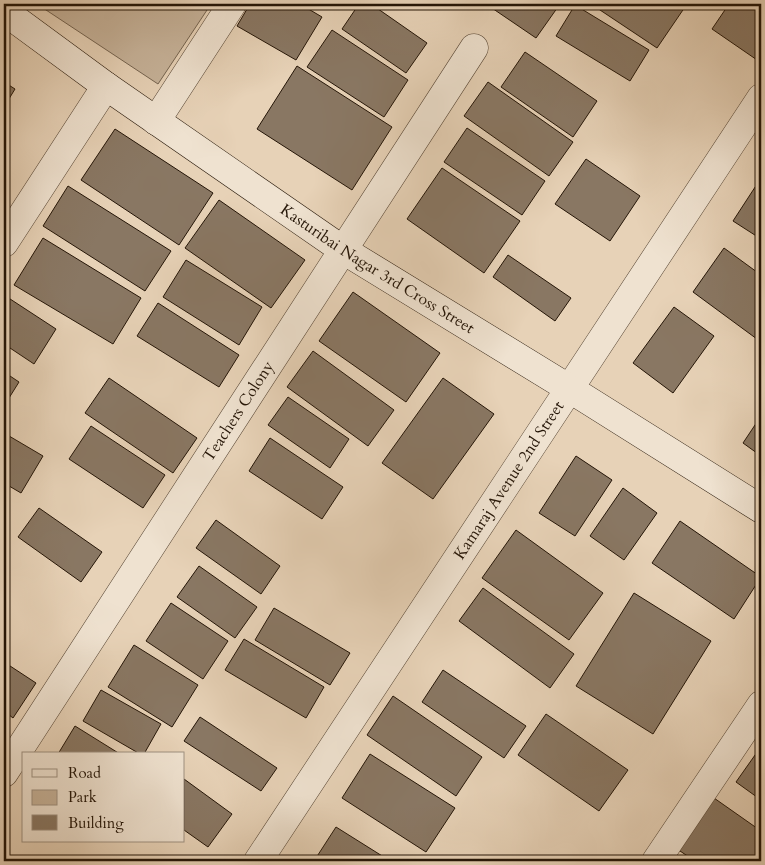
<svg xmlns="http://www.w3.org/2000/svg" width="765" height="865" viewBox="0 0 765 865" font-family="Cardo,serif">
	<rect width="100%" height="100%" fill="#e7d2b7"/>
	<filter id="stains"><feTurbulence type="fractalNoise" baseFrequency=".004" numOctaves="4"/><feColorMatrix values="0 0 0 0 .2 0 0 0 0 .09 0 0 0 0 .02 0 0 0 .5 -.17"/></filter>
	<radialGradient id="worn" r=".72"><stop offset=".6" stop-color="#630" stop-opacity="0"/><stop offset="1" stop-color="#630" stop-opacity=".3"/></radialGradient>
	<polygon fill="#c6b299" stroke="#756450" points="41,4 211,4 158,84 40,6"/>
	<g fill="#897763" stroke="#241507">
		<polygon points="250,4 300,4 322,17 296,60 237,26"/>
		<polygon points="359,4 371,4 427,43 406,73 342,29"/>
		<polygon points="486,4 560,4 536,38"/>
		<polygon points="591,4 687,4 657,48"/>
		<polygon points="729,4 761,4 760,62 712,29"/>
		<polygon points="575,5 649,50 630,81 556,36"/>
		<polygon points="332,30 408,80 384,117 307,67"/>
		<polygon points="525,52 597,101 573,137 501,87"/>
		<polygon points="297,66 392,127 352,190 257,129"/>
		<polygon points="4,82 15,89 4,107"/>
		<polygon points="488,82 573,142 549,176 464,116"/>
		<polygon points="467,128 545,181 522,215 444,162"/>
		<polygon points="115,129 213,193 179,245 81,180"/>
		<polygon points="586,159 640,196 610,241 555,204"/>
		<polygon points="442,168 520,221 484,273 407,219"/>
		<polygon points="761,178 761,239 733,221"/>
		<polygon points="68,186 171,251 145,291 43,226"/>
		<polygon points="219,200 305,260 271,308 185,248"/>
		<polygon points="43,238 141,298 113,344 14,285"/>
		<polygon points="724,248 761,275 761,342 693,292"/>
		<polygon points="508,255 571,298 555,321 493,277"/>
		<polygon points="186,260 262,307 239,345 163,297"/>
		<polygon points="353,292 440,353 406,402 319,341"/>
		<polygon points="4,295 56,329 34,364 4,344"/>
		<polygon points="158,303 239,355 219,387 137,336"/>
		<polygon points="674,307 714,336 673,393 633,363"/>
		<polygon points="313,351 394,410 368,446 287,387"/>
		<polygon points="4,372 19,382 4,406"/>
		<polygon points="109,378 197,438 173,473 85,413"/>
		<polygon points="443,378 494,414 433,499 382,463"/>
		<polygon points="288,397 349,439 330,468 268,425"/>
		<polygon points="761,416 761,456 743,443"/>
		<polygon points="91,426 165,475 143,508 69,459"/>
		<polygon points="4,433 43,456 21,493 4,483"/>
		<polygon points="270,438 343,487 322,519 249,471"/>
		<polygon points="576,456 612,480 575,536 539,513"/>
		<polygon points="623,488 657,513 624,560 590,536"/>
		<polygon points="39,508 102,552 81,582 18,537"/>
		<polygon points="216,520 280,566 261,594 196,548"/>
		<polygon points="680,521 761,577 734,619 652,563"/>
		<polygon points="516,530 603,593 569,640 482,578"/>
		<polygon points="199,566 257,607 235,638 177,597"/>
		<polygon points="483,588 574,654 550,688 459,621"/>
		<polygon points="634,593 711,641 653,734 576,686"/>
		<polygon points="171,603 228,641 203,679 146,641"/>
		<polygon points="274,608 350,653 330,685 255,640"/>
		<polygon points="244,639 324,687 306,718 225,670"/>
		<polygon points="134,645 198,685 172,727 108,687"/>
		<polygon points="4,662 36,683 13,718 4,711"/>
		<polygon points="443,670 526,726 504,758 422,702"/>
		<polygon points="101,690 161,724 144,754 140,754 83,721"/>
		<polygon points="393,696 482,757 456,796 367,735"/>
		<polygon points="546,714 628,770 599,811 518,755"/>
		<polygon points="200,717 277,768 261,791 184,741"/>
		<polygon points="75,726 120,754 58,754"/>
		<polygon points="760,748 761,749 761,800 736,782"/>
		<polygon points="370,754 455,808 426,852 342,798"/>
		<polygon points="184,779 232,814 208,847 184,830"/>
		<polygon points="714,798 761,831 761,861 695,861 677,849"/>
		<polygon points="336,827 387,859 386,861 314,861"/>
	</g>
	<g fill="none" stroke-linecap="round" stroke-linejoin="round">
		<defs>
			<g id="street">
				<polyline points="156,121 232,4"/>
				<polyline points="4,243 106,86"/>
				<path id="s1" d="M4 773 474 48"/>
				<path id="s2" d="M258 861 761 98"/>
				<polyline points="656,861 761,705"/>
			</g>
			<g id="secondary">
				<path id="s3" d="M4 11 106 86 343 250 570 389 761 509"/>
			</g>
		</defs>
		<use href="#street" stroke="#543" stroke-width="29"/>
		<use href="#secondary" stroke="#241507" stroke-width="29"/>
		<use href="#street" stroke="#efe2d0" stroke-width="28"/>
		<use href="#secondary" stroke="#efe2d0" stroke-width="28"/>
	</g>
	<g text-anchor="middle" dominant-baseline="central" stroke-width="4" stroke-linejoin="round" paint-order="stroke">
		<g font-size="16" fill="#241507" stroke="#efe2d0">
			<text stroke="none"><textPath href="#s3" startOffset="454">Kasturibai Nagar 3rd Cross Street</textPath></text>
			<text stroke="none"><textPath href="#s1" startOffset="431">Teachers Colony</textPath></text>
			<text stroke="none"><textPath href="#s2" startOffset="456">Kamaraj Avenue 2nd Street</textPath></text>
		</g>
	</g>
	<rect width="765" height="865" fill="none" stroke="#e7d2b7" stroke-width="20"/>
	<rect x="5" y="5" width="755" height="855" fill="none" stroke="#241507" stroke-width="2.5"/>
	<rect x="10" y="10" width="745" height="845" fill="none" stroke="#241507"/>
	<rect x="22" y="752" width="162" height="90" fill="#efe2d0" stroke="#9e9080"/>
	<rect x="32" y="769" width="25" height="8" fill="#efe2d0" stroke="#9e9080"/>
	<text x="68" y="778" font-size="15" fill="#241507">Road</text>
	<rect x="32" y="790" width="25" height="15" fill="#c6b299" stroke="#9e9080"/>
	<text x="68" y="802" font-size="15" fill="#241507">Park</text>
	<rect x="32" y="815" width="25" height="15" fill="#897763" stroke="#9e9080"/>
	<text x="68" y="828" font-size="15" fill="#241507">Building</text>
	<rect width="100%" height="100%" filter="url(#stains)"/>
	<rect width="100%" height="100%" fill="url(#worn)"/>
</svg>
